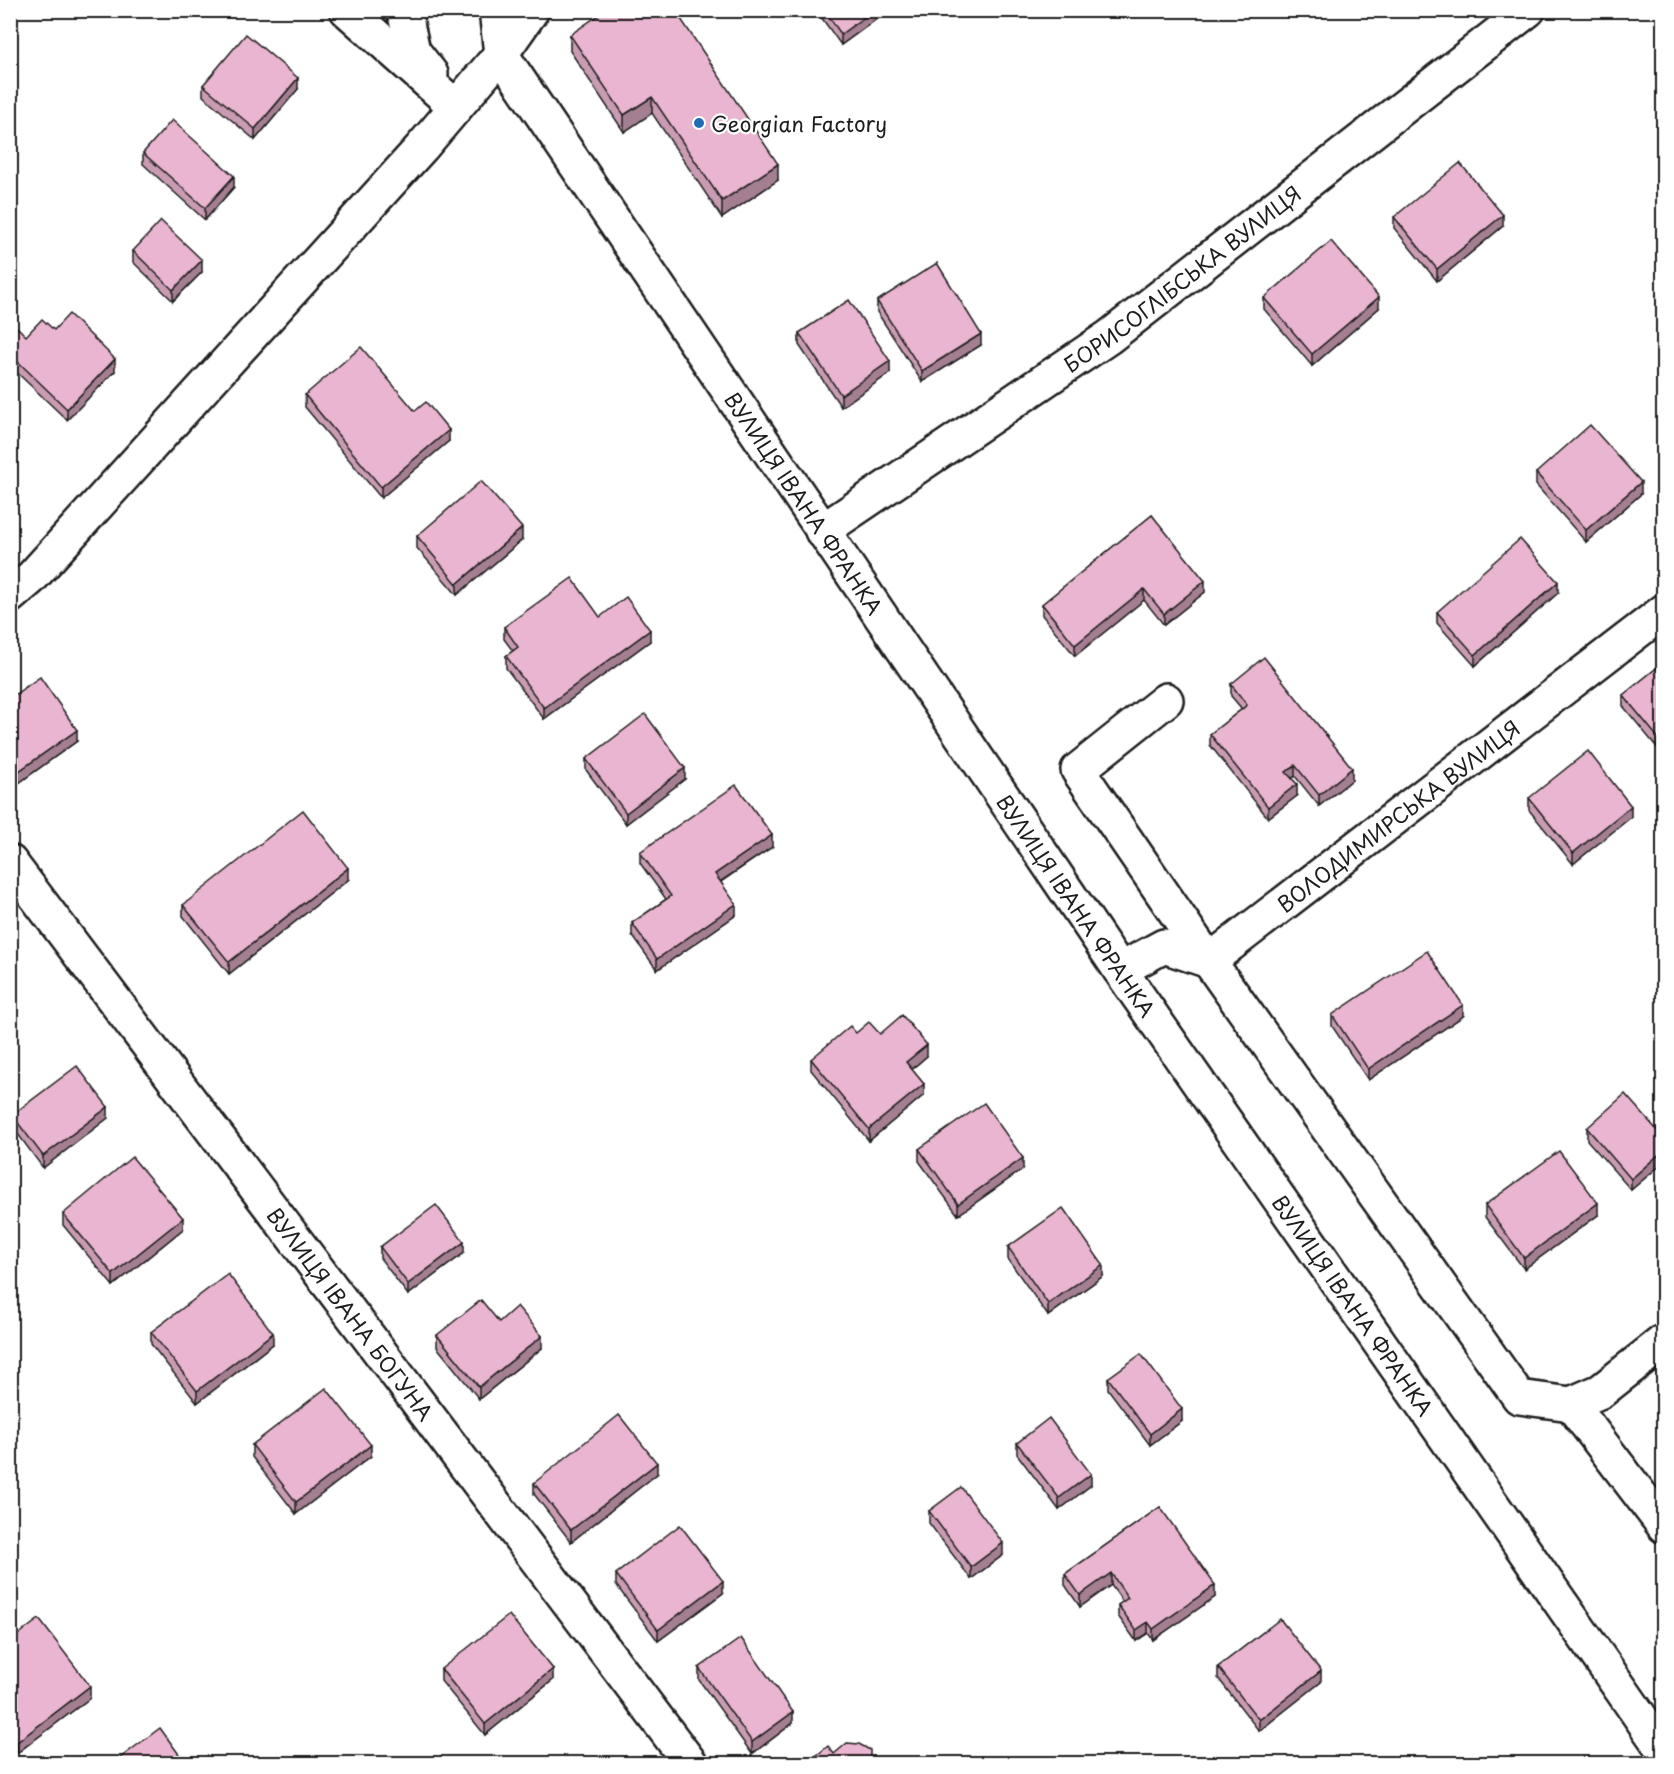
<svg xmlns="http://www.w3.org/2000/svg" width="1674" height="1774" viewBox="0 0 1674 1774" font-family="'Playpen Sans',sans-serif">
	<rect width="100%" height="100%" fill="#fff"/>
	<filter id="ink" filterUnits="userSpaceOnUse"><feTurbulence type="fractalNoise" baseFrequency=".0167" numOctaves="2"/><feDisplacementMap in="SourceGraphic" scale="12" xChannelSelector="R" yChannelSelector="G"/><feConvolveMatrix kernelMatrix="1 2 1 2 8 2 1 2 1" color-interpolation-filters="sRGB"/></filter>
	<g filter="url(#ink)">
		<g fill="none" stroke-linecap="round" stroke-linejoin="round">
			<defs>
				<g id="street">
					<polyline points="347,10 456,107"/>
					<polyline points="404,10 413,51 431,74"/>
					<path id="s1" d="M822 531 1109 337 1528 10"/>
					<polyline points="10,596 31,578 422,147 501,54 532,10"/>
					<polyline points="1166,700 1078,770 1209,961 1519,1397 1571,1404 1664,1526"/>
					<path id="s2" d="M10 862 691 1764"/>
					<path id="s3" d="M1120 970 1164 946 1209 961 1664 611"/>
					<polyline points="1571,1404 1601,1391 1664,1341"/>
				</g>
				<g id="secondary">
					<path id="s4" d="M496 10 501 54 1120 970 1664 1751"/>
				</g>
			</defs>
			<use href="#street" stroke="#1c1c1c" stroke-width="38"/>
			<use href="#secondary" stroke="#1c1c1c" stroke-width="38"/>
			<use href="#street" stroke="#fff" stroke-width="33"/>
			<use href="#secondary" stroke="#fff" stroke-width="33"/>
		</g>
		<g fill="#c99cb3" stroke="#1c1c1c" stroke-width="1.5">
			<polygon points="816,10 882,10 882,15 841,45"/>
			<polygon points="570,35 778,180 722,218 652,113 624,132 570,51"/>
			<polygon points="203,85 298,89 255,140 203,96"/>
			<polygon points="143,153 234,187 205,220 143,164"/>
			<polygon points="1394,217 1503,226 1437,281 1394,228"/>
			<polygon points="133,251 202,272 173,301 133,262"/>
			<polygon points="1264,298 1379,308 1312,366 1264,309"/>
			<polygon points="877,301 981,345 922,382 877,312"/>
			<polygon points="54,330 115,371 67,420 10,366 10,334 26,336"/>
			<polygon points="799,333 890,373 841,407 799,345"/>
			<polygon points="305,395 415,411 449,441 381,498 305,407"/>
			<polygon points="1536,473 1641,494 1586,542 1536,485"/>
			<polygon points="1152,515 1205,592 1164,625 1144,600 1075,656 1042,615 1042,604"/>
			<polygon points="417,536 522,540 457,595 417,548"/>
			<polygon points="1558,593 1475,666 1437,623 1437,612"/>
			<polygon points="600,617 650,641 544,719 506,668 506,656 513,651 504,639 504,627"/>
			<polygon points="1664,662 1664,756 1623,706 1623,695"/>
			<polygon points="1231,684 1352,780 1319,806 1295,776 1292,779 1297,796 1268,818 1210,745 1210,734 1242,709 1231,696"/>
			<polygon points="10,698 77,741 16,785 10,777"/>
			<polygon points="586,759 685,779 626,824 586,770"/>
			<polygon points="1529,798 1631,817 1573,864 1529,810"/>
			<polygon points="772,847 721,882 736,915 657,970 632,935 632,923 666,899 640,863 640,852"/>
			<polygon points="348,880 229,974 183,916 183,905"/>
			<polygon points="1332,1015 1463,1016 1368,1080 1332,1026"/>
			<polygon points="880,1034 927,1056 912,1069 924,1095 869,1141 811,1070 811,1059"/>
			<polygon points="12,1115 108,1118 43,1168 12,1126"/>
			<polygon points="1587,1128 1664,1138 1664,1162 1631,1190 1587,1140"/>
			<polygon points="919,1149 1023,1169 958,1215 919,1161"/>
			<polygon points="1485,1205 1598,1215 1524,1269 1485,1217"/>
			<polygon points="63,1214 183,1229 113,1286 63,1225"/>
			<polygon points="380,1247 464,1253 408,1295 380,1258"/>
			<polygon points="1008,1247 1103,1276 1048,1316 1008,1259"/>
			<polygon points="499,1322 542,1348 479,1399 437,1347 437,1335"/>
			<polygon points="151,1332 273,1344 197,1403 151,1344"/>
			<polygon points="1108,1378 1182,1421 1150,1445 1108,1389"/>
			<polygon points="1017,1443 1091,1485 1059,1510 1017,1454"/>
			<polygon points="252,1445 371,1456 296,1514 252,1457"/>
			<polygon points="657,1474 571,1542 534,1494 534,1483"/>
			<polygon points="1160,1507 1215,1597 1153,1640 1148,1633 1136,1641 1118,1616 1118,1605 1123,1602 1111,1585 1080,1607 1065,1585 1065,1574"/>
			<polygon points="929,1511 1003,1555 971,1579 929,1523"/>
			<polygon points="616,1574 723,1593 658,1641 616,1585"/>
			<polygon points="10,1641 90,1698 17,1753 10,1745"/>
			<polygon points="1218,1667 1321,1682 1259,1731 1218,1678"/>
			<polygon points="699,1668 793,1723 752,1754 699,1680"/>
			<polygon points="441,1669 553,1680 485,1735 441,1681"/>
		</g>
		<g fill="#a47f92" stroke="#1c1c1c" stroke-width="1.5">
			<polygon points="874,10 882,10 882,15 841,45 841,34"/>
			<polygon points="298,78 298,89 255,140 255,129"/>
			<polygon points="652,97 652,113 624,132 624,115"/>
			<polygon points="778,164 778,180 722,218 722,201"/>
			<polygon points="234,176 234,187 205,220 205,208"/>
			<polygon points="1503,215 1503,226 1437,281 1437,269"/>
			<polygon points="202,260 202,272 173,301 173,290"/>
			<polygon points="1379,297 1379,308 1312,366 1312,354"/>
			<polygon points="981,334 981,345 922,382 922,371"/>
			<polygon points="115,359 115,371 67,420 67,409"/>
			<polygon points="890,361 890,373 841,407 841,395"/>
			<polygon points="449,430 449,441 381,498 381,487"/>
			<polygon points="1641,482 1641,494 1586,542 1586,530"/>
			<polygon points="522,528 522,540 457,595 457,584"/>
			<polygon points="1205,581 1205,592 1164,625 1164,614"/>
			<polygon points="1558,582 1558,593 1475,666 1475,655"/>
			<polygon points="1144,589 1144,600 1075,656 1075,645"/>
			<polygon points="650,630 650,641 544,719 544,708"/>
			<polygon points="77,730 77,741 16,785 16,773"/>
			<polygon points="1295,765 1295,776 1286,783 1286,772"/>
			<polygon points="685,768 685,779 626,824 626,813"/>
			<polygon points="1352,768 1352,780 1319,806 1319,795"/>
			<polygon points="1297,784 1297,796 1268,818 1268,807"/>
			<polygon points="1631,806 1631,817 1573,864 1573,853"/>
			<polygon points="772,835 772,847 715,885 715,874"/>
			<polygon points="348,868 348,880 229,974 229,962"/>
			<polygon points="736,904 736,915 657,970 657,959"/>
			<polygon points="1463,1005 1463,1016 1368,1080 1368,1069"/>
			<polygon points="927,1045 927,1056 906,1074 906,1062"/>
			<polygon points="924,1084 924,1095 869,1141 869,1129"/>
			<polygon points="108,1107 108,1118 43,1168 43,1156"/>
			<polygon points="1664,1150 1664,1162 1631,1190 1631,1179"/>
			<polygon points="1023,1158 1023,1169 958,1215 958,1204"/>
			<polygon points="1598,1203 1598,1215 1524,1269 1524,1258"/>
			<polygon points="183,1218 183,1229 113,1286 113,1274"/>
			<polygon points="464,1242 464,1253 408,1295 408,1284"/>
			<polygon points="1103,1265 1103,1276 1048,1316 1048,1304"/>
			<polygon points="273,1333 273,1344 197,1403 197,1391"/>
			<polygon points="542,1336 542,1348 479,1399 479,1387"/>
			<polygon points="1182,1409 1182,1421 1150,1445 1150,1434"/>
			<polygon points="371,1445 371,1456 296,1514 296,1502"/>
			<polygon points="657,1463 657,1474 571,1542 571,1530"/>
			<polygon points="1091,1474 1091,1485 1059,1510 1059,1498"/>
			<polygon points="1003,1543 1003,1555 971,1579 971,1567"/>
			<polygon points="16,1546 16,1557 10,1562 10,1550"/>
			<polygon points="1111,1573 1111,1585 1080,1607 1080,1595"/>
			<polygon points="723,1581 723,1593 658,1641 658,1630"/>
			<polygon points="1215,1585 1215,1597 1153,1640 1153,1629"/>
			<polygon points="1148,1622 1148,1633 1136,1641 1136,1630"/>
			<polygon points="553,1669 553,1680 485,1735 485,1724"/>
			<polygon points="1321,1671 1321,1682 1259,1731 1259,1720"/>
			<polygon points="90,1686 90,1698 17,1753 17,1742"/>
			<polygon points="793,1712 793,1723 752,1754 752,1742"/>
		</g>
		<g fill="#eab5d0" stroke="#1c1c1c" stroke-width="1.5">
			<polygon points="606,10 675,10 778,164 722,201 652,97 624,115 570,35"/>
			<polygon points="824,10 874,10 841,34"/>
			<polygon points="246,34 298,78 255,129 203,85"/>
			<polygon points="172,120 234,176 205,208 143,153"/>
			<polygon points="1460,163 1503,215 1437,269 1394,217"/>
			<polygon points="161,221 202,260 173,290 133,251"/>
			<polygon points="1331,241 1379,297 1312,354 1264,298"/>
			<polygon points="937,263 981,334 922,371 877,301"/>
			<polygon points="849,300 890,361 841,395 799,333"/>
			<polygon points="69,314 115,359 67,409 10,354 10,334 17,327 26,336 42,319 54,330"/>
			<polygon points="361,347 415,411 426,402 449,430 381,487 305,395"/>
			<polygon points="1590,425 1641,482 1586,530 1536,473"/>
			<polygon points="481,481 522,528 457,584 417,536"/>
			<polygon points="1152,515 1205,581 1164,614 1144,589 1075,645 1042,604"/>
			<polygon points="1520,539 1558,582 1475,655 1437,612"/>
			<polygon points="572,578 600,617 626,597 650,630 544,708 506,656 518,647 504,627"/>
			<polygon points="1264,657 1352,768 1319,795 1295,765 1286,772 1297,784 1268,807 1210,734 1247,705 1231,684"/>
			<polygon points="1664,662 1664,745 1623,695"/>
			<polygon points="40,677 77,730 16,773 10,765 10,698"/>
			<polygon points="645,714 685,768 626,813 586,759"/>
			<polygon points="1588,751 1631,806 1573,853 1529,798"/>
			<polygon points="736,785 772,835 715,874 736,904 657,959 632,923 671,896 640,852"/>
			<polygon points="303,810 348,868 229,962 183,905"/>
			<polygon points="1427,951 1463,1005 1368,1069 1332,1015"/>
			<polygon points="902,1015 927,1045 906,1062 924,1084 869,1129 811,1059 850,1026 856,1033 869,1022 880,1034"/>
			<polygon points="77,1066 108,1107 43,1156 12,1115"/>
			<polygon points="1625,1094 1664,1138 1664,1150 1631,1179 1587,1128"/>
			<polygon points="984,1103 1023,1158 958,1204 919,1149"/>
			<polygon points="1559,1151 1598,1203 1524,1258 1485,1205"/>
			<polygon points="132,1157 183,1218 113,1274 63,1214"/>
			<polygon points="436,1205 464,1242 408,1284 380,1247"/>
			<polygon points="1063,1208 1103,1265 1048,1304 1008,1247"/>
			<polygon points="228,1274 273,1333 197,1391 151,1332"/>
			<polygon points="481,1300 499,1322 517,1306 542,1336 479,1387 437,1335"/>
			<polygon points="1141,1354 1182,1409 1150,1434 1108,1378"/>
			<polygon points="326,1388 371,1445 296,1502 252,1445"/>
			<polygon points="619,1415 657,1463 571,1530 534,1483"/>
			<polygon points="1049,1418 1091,1474 1059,1498 1017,1443"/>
			<polygon points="961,1487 1003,1543 971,1567 929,1511"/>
			<polygon points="1160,1507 1215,1585 1153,1629 1148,1622 1136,1630 1118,1605 1128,1598 1111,1573 1080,1595 1065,1574"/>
			<polygon points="680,1525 723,1581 658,1630 616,1574"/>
			<polygon points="10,1540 16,1546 10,1550"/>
			<polygon points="509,1615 553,1669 485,1724 441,1669"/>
			<polygon points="39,1619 90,1686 17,1742 10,1733 10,1641"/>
			<polygon points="1280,1619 1321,1671 1259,1720 1218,1667"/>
			<polygon points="741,1638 793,1712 752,1742 699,1668"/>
			<polygon points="160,1728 186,1764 112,1764"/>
			<polygon points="847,1743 859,1744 870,1750 870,1764 806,1764 828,1746 834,1754"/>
			<polygon points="589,1758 593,1764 581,1764"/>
		</g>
	</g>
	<circle fill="#1f6fb2" stroke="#fff" stroke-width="2" cx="699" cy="123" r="6"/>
	<g text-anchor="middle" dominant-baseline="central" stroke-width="4.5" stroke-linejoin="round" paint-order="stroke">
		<g font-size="21" fill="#1c1c1c" stroke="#fff" text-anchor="start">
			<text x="711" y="123">Georgian Factory</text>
		</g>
		<g font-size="21" fill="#1c1c1c" stroke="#fff">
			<text stroke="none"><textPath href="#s1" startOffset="440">БОРИСОГЛІБСЬКА ВУЛИЦЯ</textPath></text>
			<text stroke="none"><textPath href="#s4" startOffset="586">ВУЛИЦЯ ІВАНА ФРАНКА</textPath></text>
			<text stroke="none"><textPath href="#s3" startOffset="336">ВОЛОДИМИРСЬКА ВУЛИЦЯ</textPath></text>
			<text stroke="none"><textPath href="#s4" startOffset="1072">ВУЛИЦЯ ІВАНА ФРАНКА</textPath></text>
			<text stroke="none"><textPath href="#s4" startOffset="1558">ВУЛИЦЯ ІВАНА ФРАНКА</textPath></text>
			<text stroke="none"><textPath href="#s2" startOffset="566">ВУЛИЦЯ ІВАНА БОГУНА</textPath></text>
		</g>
	</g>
	<rect width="1674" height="1774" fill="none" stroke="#fff" stroke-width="36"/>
	<rect x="18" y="18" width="1638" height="1738" fill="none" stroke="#1c1c1c" stroke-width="2" filter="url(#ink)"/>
</svg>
